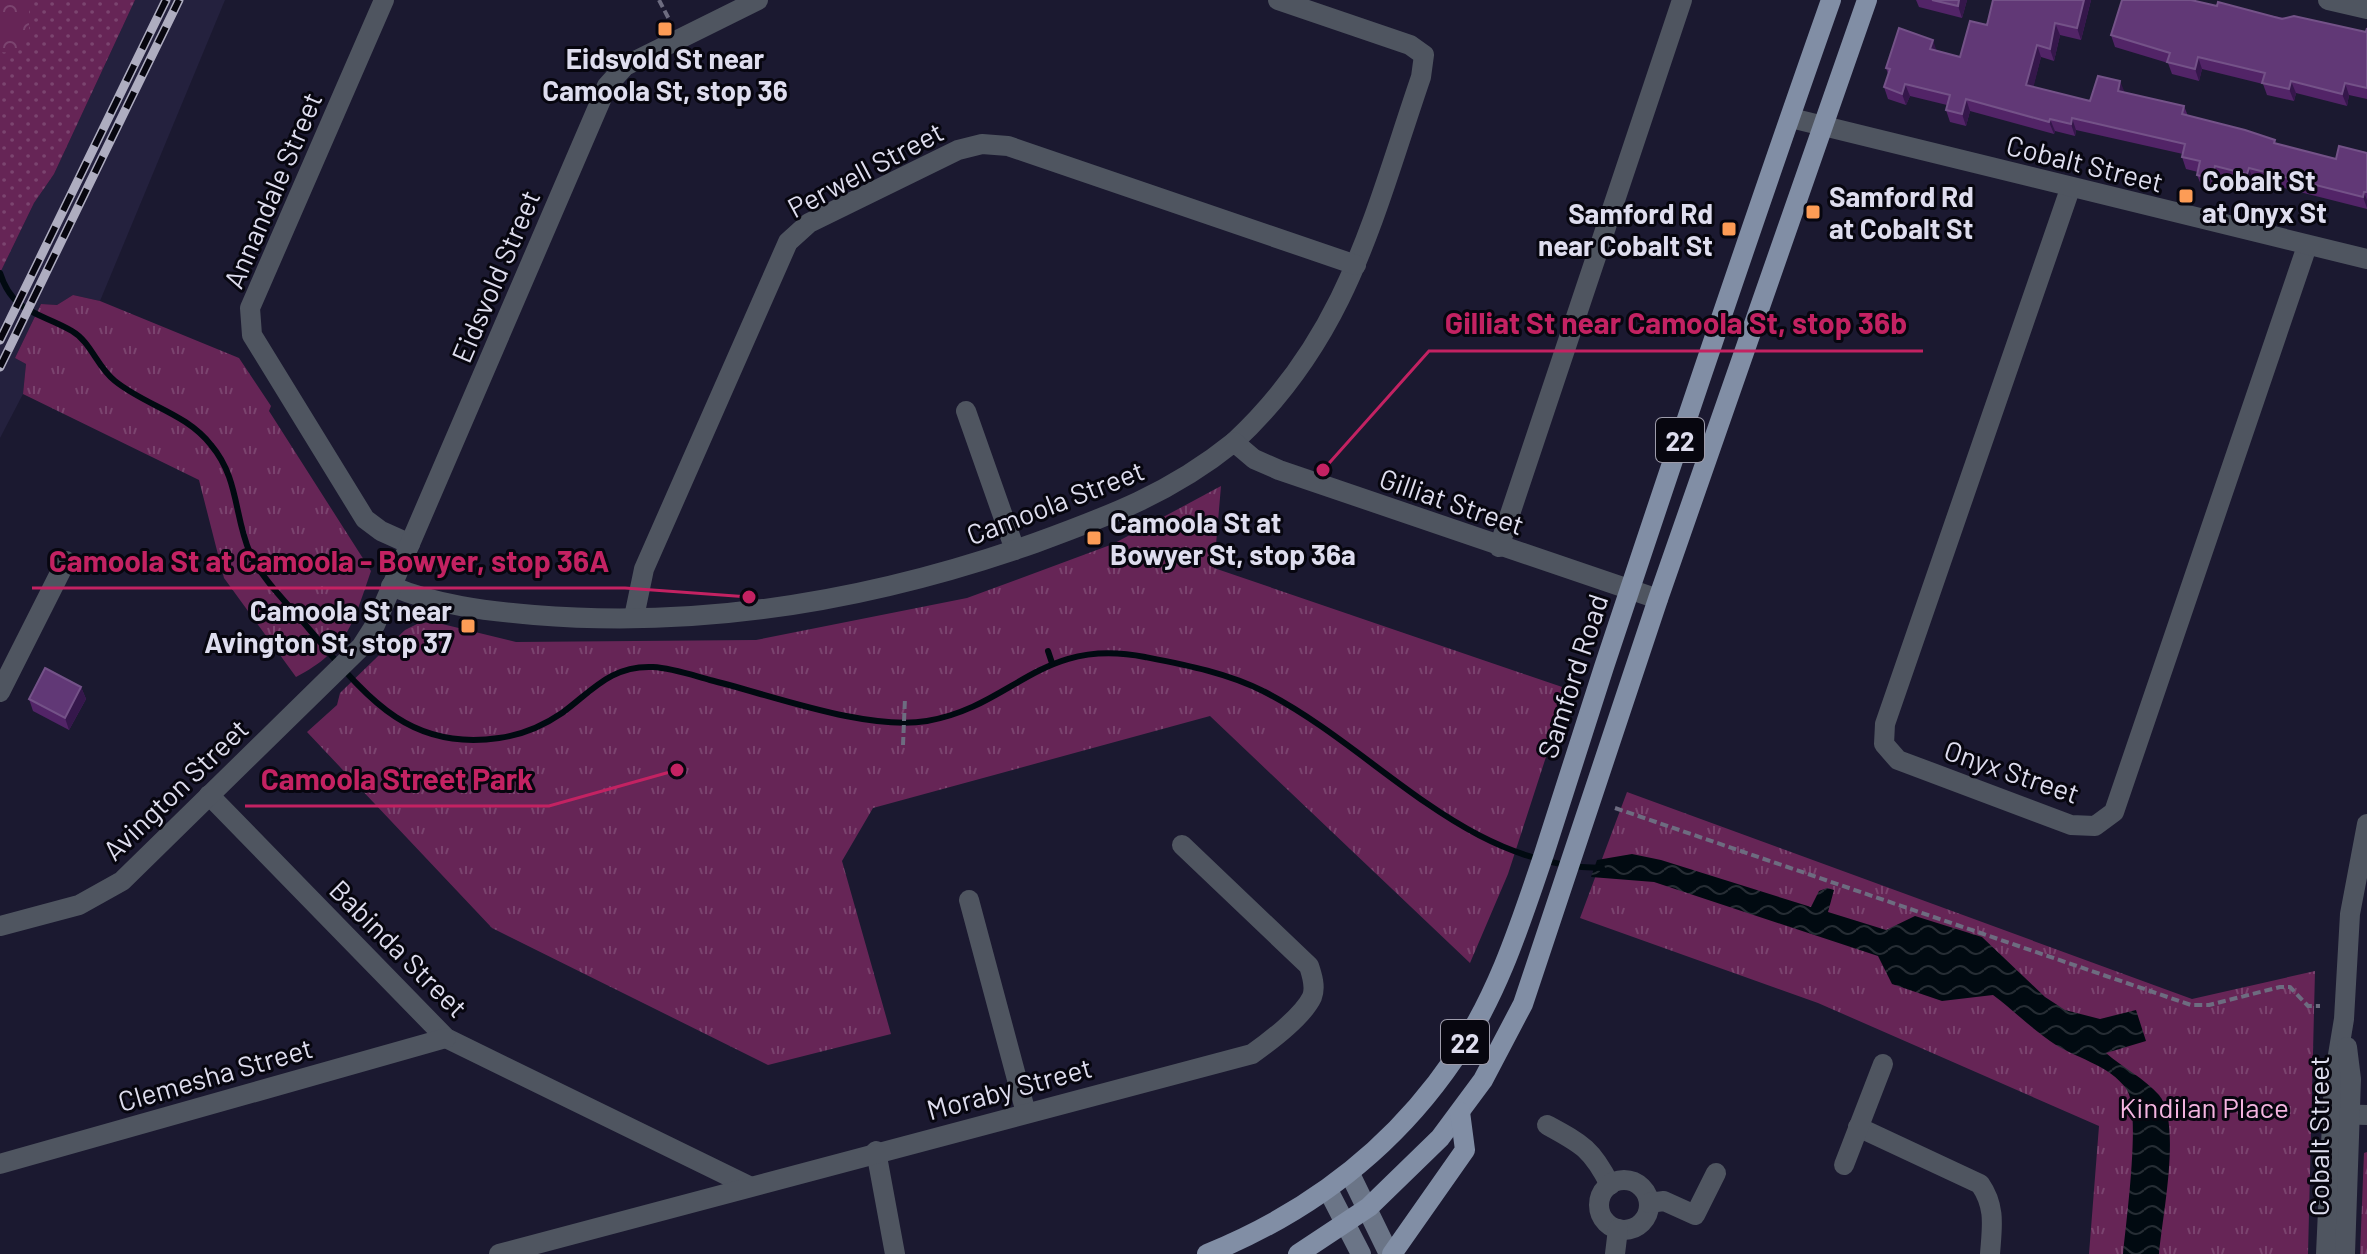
<svg xmlns="http://www.w3.org/2000/svg" width="2367" height="1254" viewBox="0 0 2367 1254" font-family="Barlow,sans-serif">
	<defs>
		<pattern id="grass-dots" width="8" height="8" patternUnits="userSpaceOnUse" patternTransform="scale(2)"><rect width="8" height="8" fill="#662556"/><path d="M2 2h.1M6 6h.1" fill="none" stroke="#7b446f" stroke-width="1.8" stroke-linecap="round"/></pattern>
		<pattern id="forest-crowns" width="20" height="18" patternUnits="userSpaceOnUse" patternTransform="scale(2)"><rect width="20" height="18" fill="#662556"/><path d="M2 6a3 3 0 1 1 6 0M12 15a3 3 0 1 1 6 0" fill="none" stroke="#7b446f"/></pattern>
		<pattern id="park-tufts" width="24" height="20" patternUnits="userSpaceOnUse" patternTransform="scale(2)"><rect width="24" height="20" fill="#662556"/><path d="M3 7l-1-3M5 7V3M7 7l1-3M15 17l-1-3M17 17v-4M19 17l1-3" fill="none" stroke="#7b446f"/></pattern>
		<pattern id="water-waves" width="16" height="10" patternUnits="userSpaceOnUse" patternTransform="scale(2)"><rect width="16" height="10" fill="#010a11"/><path d="M0 5q4-4 8 0t8 0" fill="none" stroke="#262d34"/></pattern>
	</defs>
	<rect width="100%" height="100%" fill="#1b1930"/>
	<polygon fill="#24213e" points="135,0 225,0 100,301 73,295 57,305 41,304 15,358 26,364 23,394 0,438 0,273 34,203 54,174"/>
	<polygon fill="url(#grass-dots)" points="0,0 135,0 54,174 34,203 0,273"/>
	<polygon fill="url(#forest-crowns)" points="0,0 29,0 29,34 14,53 0,52"/>
	<g fill="url(#park-tufts)">
		<path d="M73 295 100 301 239 358 271 406 269 411 371 571C353 623 348 650 296 677L224 578 199 480 23 394 26 364 15 358 41 304 57 305Z"/>
		<polygon points="1221,486 1214,568 1568,689 1508,874 1470,963 1210,716 873,808 842,861 891,1034 768,1065 492,928 307,732 337,705 340,693 374,660 405,630 419,623 434,622 516,642 756,640 967,598 1113,544"/>
		<polygon points="1627,792 2192,999 2315,971 2308,1254 2089,1254 2099,1126 1818,1003 1580,918"/>
		<polygon points="2367,1152 2367,1254 2360,1254 2364,1153"/>
	</g>
	<path fill="url(#water-waves)" d="M1632 854 1661 860 1811 907 1819 891 1827 888 1834 890 1828 912 1886 930 1915 916 1982 937 2045 997 2065 1010 2100 1019 2136 1010 2146 1041 2106 1053C2122 1067 2145 1079 2159 1095 2182 1123 2162 1217 2159 1254H2123C2126 1223 2141 1113 2127 1090 2110 1064 2073 1058 2050 1041 2030 1027 2013 1010 1993 995L1942 1001 1892 984 1878 956 1654 882 1591 877 1597 860Z"/>
	<g fill="none" stroke-linecap="round" stroke-linejoin="round">
		<g stroke="#010a11" stroke-width="6">
			<path d="M0 273C13 314 40 312 72 331 91 342 97 367 115 381 146 406 186 413 211 445 239 478 234 516 250 553 263 581 289 605 309 629 363 692 405 752 499 738 521 735 543 726 562 713 592 691 611 665 653 667 672 668 692 675 710 680 771 695 866 731 927 721 1014 706 1041 636 1145 657 1186 665 1228 673 1265 692 1379 751 1464 867 1602 868"/>
			<polyline points="1048,651 1052,663"/>
		</g>
		<g stroke="#6d6c80" stroke-width="4" stroke-dasharray="8 4" stroke-linecap="butt">
			<polyline points="659,0 671,23"/>
			<polyline points="903,745 905,698"/>
			<polyline points="1615,808 2191,1005 2209,1005 2280,987 2290,987 2308,1006 2320,1006"/>
		</g>
		<g stroke="#4f5560" stroke-width="20">
			<polyline points="384,0 250,308 252,335 365,519 381,531 410,544"/>
			<polyline points="2328,0 2367,9"/>
			<polyline points="2070,189 1885,724 1884,744 1898,760 2071,825 2095,826 2114,812 2307,246"/>
			<polyline points="966,411 1015,550"/>
			<path d="M1234 442C1347 337 1373 217 1421 77L1424 55 1410 45 1278 0"/>
			<polyline points="634,617 644,569 788,242 809,223 958,150 982,144 1008,146 1356,265"/>
			<polyline points="0,692 66,561"/>
			<polyline points="209,795 446,1038 749,1186"/>
			<polyline points="969,900 1026,1113"/>
			<polyline points="2333,1114 2367,1115"/>
			<path d="M1547 1125C1582 1144 1592 1149 1610 1185"/>
			<path d="M1858 1127 1980 1184C1996 1207 1992 1227 1990 1254"/>
			<polyline points="876,1151 895,1254"/>
			<polyline points="0,1164 446,1038"/>
			<polyline points="1844,1165 1883,1064"/>
			<circle cx="1624" cy="1205" r="25"/>
			<polyline points="1649,1203 1664,1201 1695,1215 1716,1173"/>
			<path d="M499 1254 1252 1054C1269 1042 1303 1016 1312 997 1316 987 1312 975 1309 966L1182 845"/>
			<polyline points="1615,1254 1618,1229"/>
		</g>
		<g stroke="#4f5560" stroke-width="20">
			<polyline points="1791,118 2367,259"/>
			<polyline points="1499,547 1682,0"/>
			<path d="M391 586C436 605 486 611 534 615 705 629 873 600 1035 543 1109 516 1171 493 1234 442L1254 459 1279 470 1658 599"/>
			<polyline points="0,926 79,905 122,881 361,647 375,625 607,86 625,66 758,0"/>
			<polyline points="2326,1254 2334,1079 2344,1019 2350,914 2367,824"/>
			<polyline points="2345,1254 2351,1079 2347,1047"/>
		</g>
		<g stroke="#6b7587" stroke-width="20">
			<polyline points="1350,1174 1389,1254"/>
			<polyline points="1328,1190 1361,1254"/>
		</g>
		<g stroke="#818ea5" stroke-width="20">
			<path d="M1207 1254C1308 1213 1392 1150 1454 1059 1497 997 1520 925 1544 854 1564 792 1584 729 1604 667 1678 444 1753 221 1831 0"/>
			<polyline points="1298,1254 1369,1207 1440,1138 1483,1080 1523,1004 1658,599 1867,0"/>
			<polyline points="1392,1254 1465,1150 1460,1112"/>
		</g>
		<defs>
			<g id="rail">
				<polyline points="0,340 166,0"/>
				<polyline points="0,367 179,0"/>
			</g>
		</defs>
		<use href="#rail" stroke="#aeadc0" stroke-width="9"/>
		<use href="#rail" stroke="#07060f" stroke-width="6" stroke-dasharray="18" stroke-linecap="butt"/>
	</g>
	<g fill="#522467">
		<polygon points="1916,0 1967,0 1962,18 1919,7"/>
		<polygon points="2091,0 2081,40 2060,35 2054,61 2041,57 2033,87 2090,101 2125,93 2184,106 2188,116 2275,140 2276,144 2336,159 2367,153 2367,209 2253,180 2252,186 2220,178 2217,191 2202,187 2197,175 2198,172 2186,169 2182,157 2183,154 2076,130 2075,136 2055,131 2054,134 1970,111 1966,126 1950,122 1946,110 1947,105 1910,96 1906,105 1888,99 1884,87 1888,74 1886,68 1937,51 1960,57 1987,25"/>
		<polygon points="2217,6 2366,32 2367,28 2367,99 2349,95 2347,106 2296,93 2294,101 2267,95 2263,84 2202,69 2199,81 2172,74 2168,63 2115,47 2111,35"/>
		<polygon points="81,687 86,699 69,730 33,711 29,699"/>
	</g>
	<g fill="#35174b">
		<polygon points="1959,0 1967,0 1962,18 1958,6"/>
		<polygon points="2084,0 2091,0 2081,40 2077,28"/>
		<polygon points="2055,23 2060,35 2054,61 2050,49"/>
		<polygon points="1933,40 1937,52 1930,49"/>
		<polygon points="2037,45 2041,57 2031,97 2026,85"/>
		<polygon points="2198,57 2202,69 2199,81 2195,69"/>
		<polygon points="2120,81 2125,93 2118,91"/>
		<polygon points="2291,81 2296,93 2294,101 2289,89"/>
		<polygon points="2345,83 2349,95 2347,106 2342,94"/>
		<polygon points="1905,84 1910,96 1906,105 1902,94"/>
		<polygon points="1966,99 1970,111 1966,126 1962,114"/>
		<polygon points="2072,118 2076,130 2075,136 2071,124"/>
		<polygon points="2050,119 2055,131 2054,134 2049,122"/>
		<polygon points="2215,166 2220,178 2217,191 2212,179"/>
		<polygon points="2249,168 2253,180 2252,186 2247,174"/>
		<polygon points="2364,192 2367,200 2367,208 2363,197"/>
		<polygon points="81,687 86,699 69,730 65,718"/>
	</g>
	<g fill="#613876" stroke="#745288" stroke-width="2">
		<polygon points="1932,0 1959,0 1958,6"/>
		<polygon points="1993,0 2084,0 2077,28 2055,23 2050,49 2037,45 2026,85 2090,101 2098,76 2120,81 2118,91 2184,106 2182,114 2245,130 2275,140 2274,143 2336,159 2339,146 2367,153 2367,192 2364,192 2363,197 2249,168 2247,174 2215,166 2212,179 2197,175 2200,161 2182,157 2185,144 2072,118 2071,124 2050,119 2049,122 1966,99 1962,114 1946,110 1950,95 1905,84 1902,94 1884,87 1890,69 1886,68 1899,28 1933,40 1930,49 1960,57 1970,21 1987,25"/>
		<polygon points="2122,0 2191,0 2217,6 2218,2 2282,19 2294,16 2366,32 2367,28 2367,88 2345,83 2342,94 2291,81 2289,89 2262,83 2265,73 2198,57 2195,69 2167,62 2170,53 2111,35"/>
		<polygon points="45,668 81,687 65,718 29,699"/>
	</g>
	<g fill="#fd9c56" stroke="#07060f" stroke-width="3">
		<rect x="657" y="21" width="16" height="16" rx="4"/>
		<rect x="2178" y="188" width="16" height="16" rx="4"/>
		<rect x="1805" y="204" width="16" height="16" rx="4"/>
		<rect x="1721" y="221" width="16" height="16" rx="4"/>
		<rect x="1086" y="530" width="16" height="16" rx="4"/>
		<rect x="460" y="618" width="16" height="16" rx="4"/>
	</g>
	<g text-anchor="middle" dominant-baseline="central" stroke-width="6" stroke-linejoin="round" paint-order="stroke">
		<g fill="#07060f" stroke="#9e9cab" stroke-width="2">
			<rect x="1656" y="418" width="48" height="44" rx="6"/>
			<rect x="1441" y="1020" width="48" height="44" rx="6"/>
		</g>
		<g font-size="26" font-weight="bold" fill="#deddee">
			<text x="1680" y="440">22</text>
			<text x="1465" y="1042">22</text>
		</g>
		<g font-size="28" font-weight="bold" fill="#deddee" stroke="#07060f" text-anchor="start">
			<text x="665" y="58" text-anchor="middle">Eidsvold St near<tspan x="665" dy="32">Camoola St, stop 36</tspan></text>
			<text x="2202" y="180">Cobalt St<tspan x="2202" dy="32">at Onyx St</tspan></text>
			<text x="1829" y="196">Samford Rd<tspan x="1829" dy="32">at Cobalt St</tspan></text>
			<text x="1713" y="213" text-anchor="end">Samford Rd<tspan x="1713" dy="32">near Cobalt St</tspan></text>
			<text x="1110" y="522">Camoola St at<tspan x="1110" dy="32">Bowyer St, stop 36a</tspan></text>
			<text x="452" y="610" text-anchor="end">Camoola St near<tspan x="452" dy="32">Avington St, stop 37</tspan></text>
		</g>
		<g font-size="28" fill="#deddee" stroke="#07060f">
			<text transform="translate(2085 163) rotate(14)">Cobalt Street</text>
			<text transform="translate(865 169) rotate(-28)">Perwell Street</text>
			<text transform="translate(272 190) rotate(-67)">Annandale Street</text>
			<text transform="translate(495 276) rotate(-67)">Eidsvold Street</text>
			<text transform="translate(1452 501) rotate(19)">Gilliat Street</text>
			<text transform="translate(1055 502) rotate(-21)">Camoola Street</text>
			<text transform="translate(1572 676) rotate(-72)">Samford Road</text>
			<text transform="translate(2012 771) rotate(19)">Onyx Street</text>
			<text transform="translate(175 789) rotate(-44)">Avington Street</text>
			<text transform="translate(399 948) rotate(45)">Babinda Street</text>
			<text transform="translate(215 1074) rotate(-16)">Clemesha Street</text>
			<text transform="translate(1009 1088) rotate(-15)">Moraby Street</text>
			<text transform="translate(2318 1136) rotate(-90)">Cobalt Street</text>
		</g>
		<g font-size="28" fill="#f5b5e1" stroke="#07060f">
			<text x="2204" y="1107">Kindilan Place</text>
		</g>
	</g>
	<path fill="none" stroke="#c32262" stroke-width="3" d="M1323 470L1429 351H1923M749 597L625 588H32M677 770L549 806H245"/>
	<g fill="#c32262" stroke="#07060f" stroke-width="3">
		<circle cx="1323" cy="470" r="8"/>
		<circle cx="749" cy="597" r="8"/>
		<circle cx="677" cy="770" r="8"/>
	</g>
	<g font-size="30" text-anchor="middle" font-weight="bold" fill="#c32262" stroke="#07060f" stroke-width="6" stroke-linejoin="round" paint-order="stroke">
		<text x="1676" y="334">Gilliat St near Camoola St, stop 36b</text>
		<text x="329" y="572">Camoola St at Camoola - Bowyer, stop 36A</text>
		<text x="397" y="790">Camoola Street Park</text>
	</g>
</svg>
